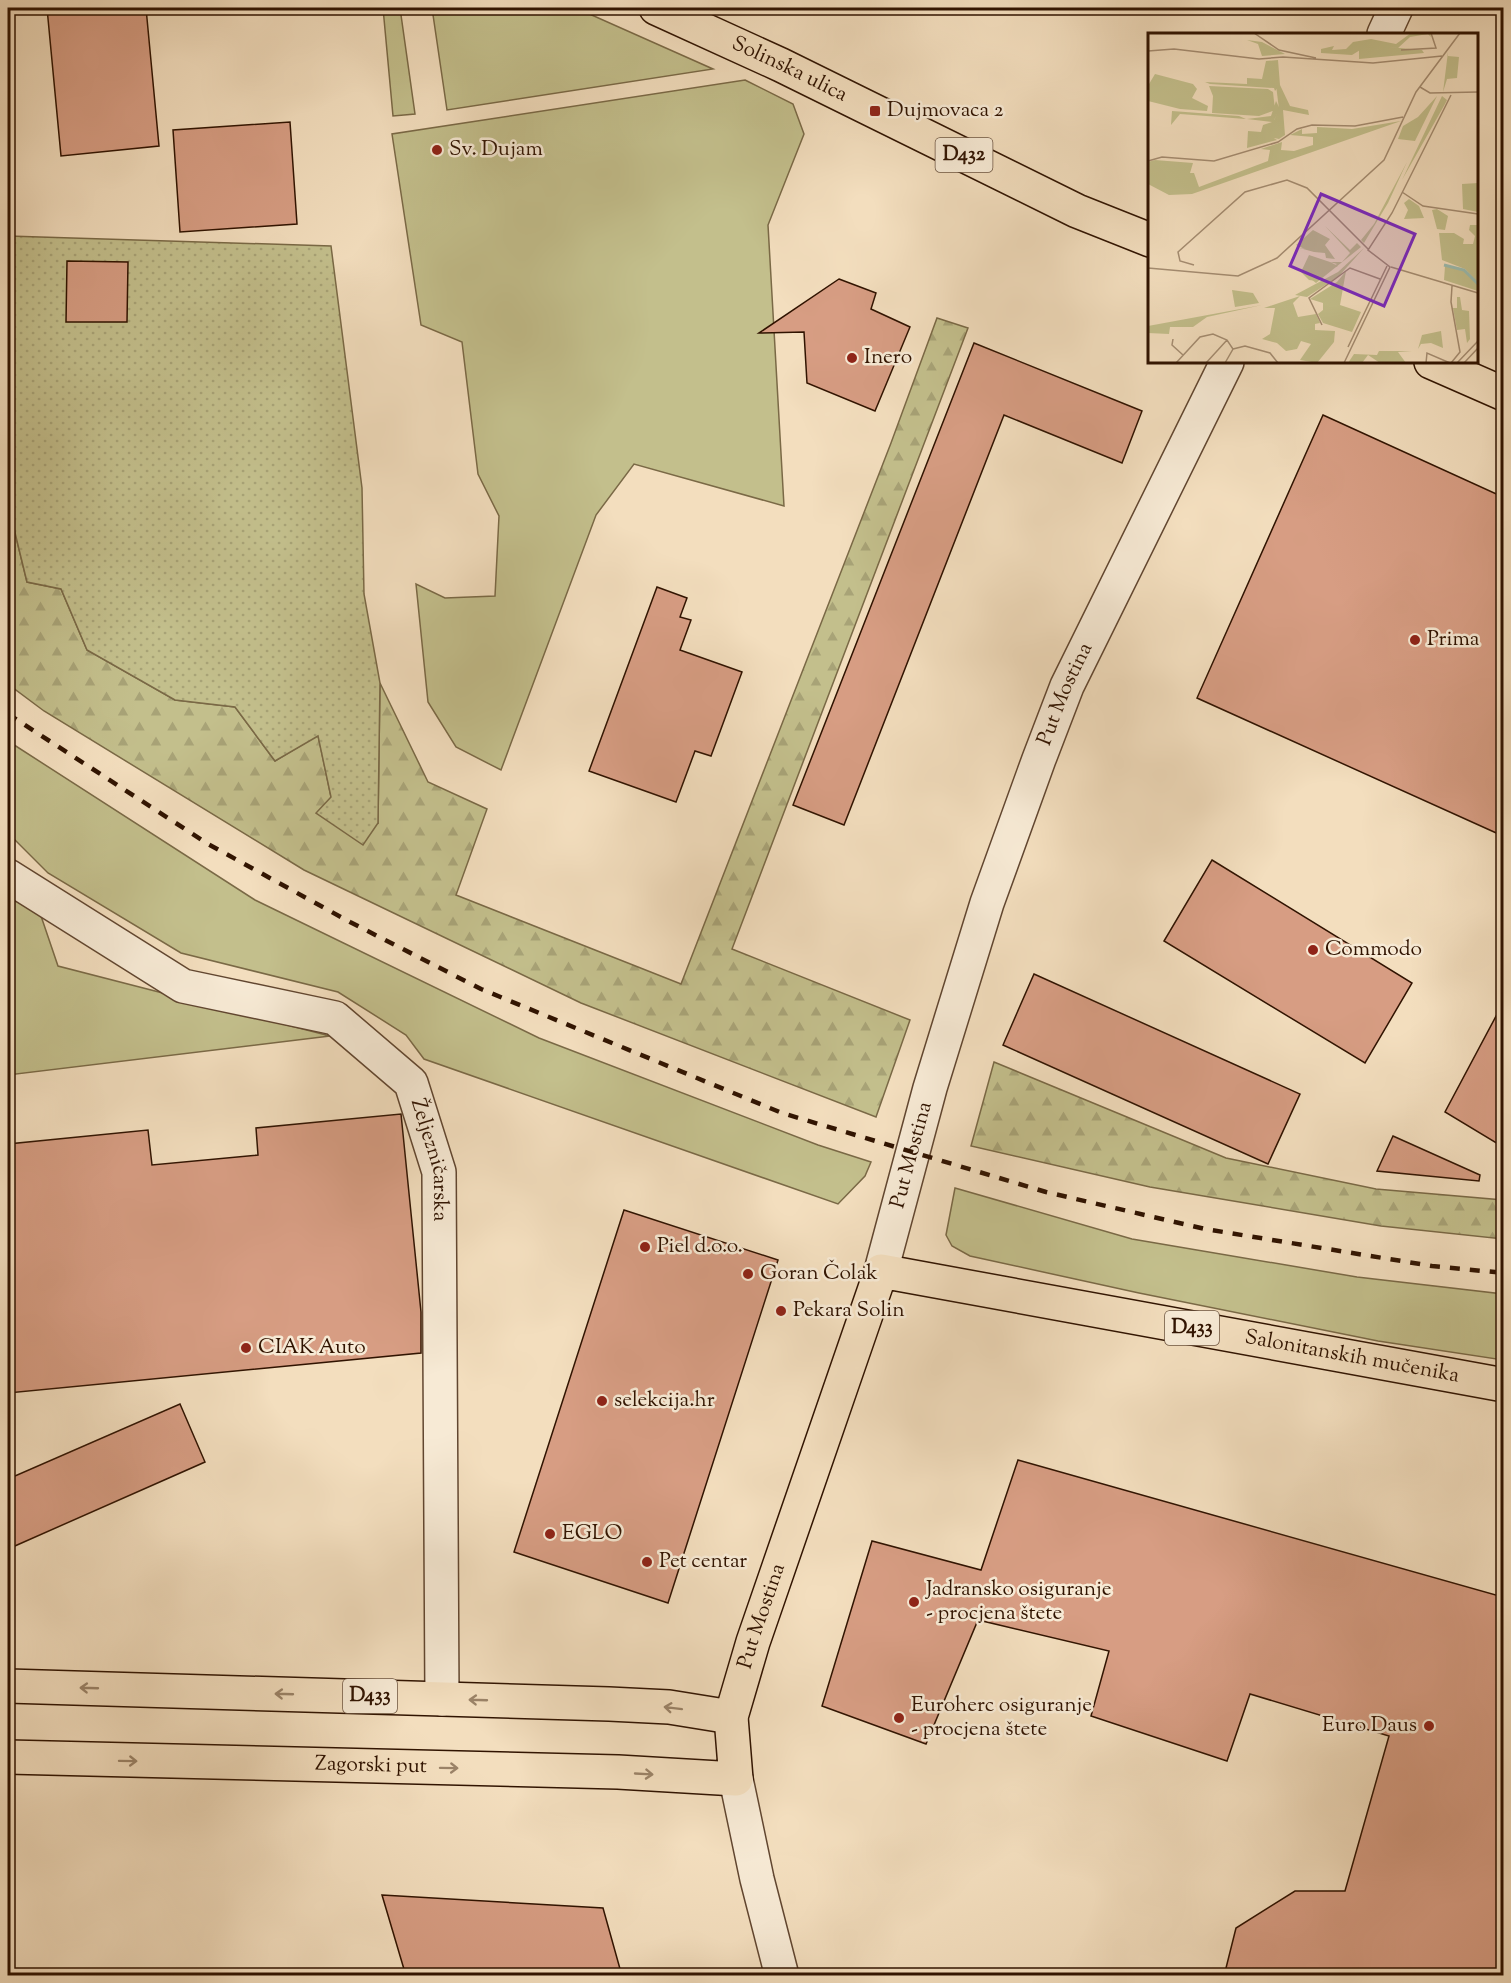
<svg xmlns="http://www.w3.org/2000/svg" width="1511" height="1983" viewBox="0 0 1511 1983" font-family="'Sorts Mill Goudy',serif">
	<defs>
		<pattern id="forest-firs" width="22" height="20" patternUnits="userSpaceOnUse" patternTransform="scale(1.5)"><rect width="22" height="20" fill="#c3bf8c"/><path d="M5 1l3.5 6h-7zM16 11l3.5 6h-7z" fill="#a8a377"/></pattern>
		<pattern id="garden-dots" width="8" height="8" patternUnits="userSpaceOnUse" patternTransform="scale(1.5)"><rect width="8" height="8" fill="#c3bf8c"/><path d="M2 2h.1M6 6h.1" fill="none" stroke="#a8a377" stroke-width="1.8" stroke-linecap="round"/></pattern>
	</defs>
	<rect width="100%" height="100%" fill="#f3debe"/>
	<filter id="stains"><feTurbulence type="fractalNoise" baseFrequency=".00333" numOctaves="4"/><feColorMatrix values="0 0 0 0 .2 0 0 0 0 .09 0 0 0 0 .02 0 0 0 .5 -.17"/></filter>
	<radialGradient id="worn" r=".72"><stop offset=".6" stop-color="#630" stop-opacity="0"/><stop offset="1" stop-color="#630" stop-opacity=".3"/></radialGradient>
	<g fill="#c3bf8c" stroke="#7a6946" stroke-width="1.5">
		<polygon points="383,8 400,8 415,114 393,116"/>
		<polygon points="432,8 576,8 713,69 447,110"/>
		<polygon points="745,80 793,104 804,134 768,225 784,506 634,464 596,515 501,770 456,747 428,702 416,584 445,598 495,596 499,516 478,474 462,342 421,325 392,134"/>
		<polygon points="8,741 255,900 539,1038 818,1145 871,1162 865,1176 838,1204 424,1059 406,1035 338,992 181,953 48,873 8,833"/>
		<polygon points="8,896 41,916 58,966 330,1036 8,1075"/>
		<polygon points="955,1188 1132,1239 1357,1277 1503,1294 1503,1360 1378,1341 1139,1293 970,1256 952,1246 946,1235"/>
	</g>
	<g fill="url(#forest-firs)" stroke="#7a6946" stroke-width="1.5">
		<polygon points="937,318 968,328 732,949 910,1020 876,1117 581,1003 304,870 44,711 8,684 8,504 27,582 61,589 87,650 175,700 235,707 275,761 318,735 331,797 378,823 380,683 428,782 487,809 456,895 681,984 891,443"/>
		<polygon points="994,1062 1226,1158 1376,1189 1503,1200 1503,1239 1381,1226 1150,1187 971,1146"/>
	</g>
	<polygon fill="url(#garden-dots)" stroke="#7a6946" stroke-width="1.5" points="8,236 331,246 362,488 364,594 380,683 378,823 363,845 316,813 331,797 318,736 275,761 235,707 175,700 87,650 61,589 27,582 8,504"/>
	<g fill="#d79d83" stroke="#301300" stroke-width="1.5">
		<polygon points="47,8 146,8 159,146 61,156"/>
		<polygon points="290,122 297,224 180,232 173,130"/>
		<polygon points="67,261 128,262 127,322 66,322"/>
		<polygon points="839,279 876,293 871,309 910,327 875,411 807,383 804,332 759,333"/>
		<polygon points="974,343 1142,411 1122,463 1004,415 844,825 793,805"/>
		<polygon points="1323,415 1503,497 1503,836 1197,698"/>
		<polygon points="657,587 687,598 680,617 691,620 680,650 742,672 711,756 695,751 676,802 589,771"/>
		<polygon points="1212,860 1412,983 1365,1063 1164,941"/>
		<polygon points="1034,974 1300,1094 1268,1164 1003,1045"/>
		<polygon points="1503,1003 1503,1147 1445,1112"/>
		<polygon points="401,1114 421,1312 421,1353 8,1393 8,1144 148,1130 152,1165 258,1155 256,1128"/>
		<polygon points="1393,1136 1480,1175 1479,1181 1377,1171"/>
		<polygon points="624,1210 778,1260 668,1603 514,1552"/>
		<polygon points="180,1404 205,1462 8,1549 8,1479"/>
		<polygon points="1018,1460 1503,1597 1503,1976 1224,1976 1236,1928 1295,1891 1345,1891 1389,1736 1250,1694 1227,1761 1091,1716 1109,1651 978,1620 926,1744 822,1706 872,1541 981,1570"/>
		<polygon points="382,1895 603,1908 622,1976 406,1976"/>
	</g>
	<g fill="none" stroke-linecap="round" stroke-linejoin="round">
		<defs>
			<g id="minor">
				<polyline points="1384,34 1396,8"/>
				<path id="s1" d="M8 876 183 986 335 1018 411 1083 439 1172 442 1699"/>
				<path id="s2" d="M881 1271 930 1088 987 903 1039 759 1067 686 1227 362"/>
				<polyline points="736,1779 757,1879 782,1976"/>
			</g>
			<g id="major">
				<path id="s3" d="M656 8 781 65 1077 211 1150 240"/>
				<polyline points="1431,362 1504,394"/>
				<polyline points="8,1686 609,1704 669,1707 731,1717"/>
				<path id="s4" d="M8 1757 618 1772 736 1779 731 1717 753 1642 881 1271 1504 1385"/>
			</g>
		</defs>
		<use href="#minor" stroke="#614630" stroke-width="36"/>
		<use href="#major" stroke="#301300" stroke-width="36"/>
		<use href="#minor" stroke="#f7ead5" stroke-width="33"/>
		<use href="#major" stroke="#f3debe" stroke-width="33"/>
		<polyline stroke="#301300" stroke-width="4.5" stroke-dasharray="10 10" stroke-linecap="butt" points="8,714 208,844 350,922 481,989 782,1113 1046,1192 1205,1229 1432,1266 1504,1273"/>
	</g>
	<defs><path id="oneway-shaft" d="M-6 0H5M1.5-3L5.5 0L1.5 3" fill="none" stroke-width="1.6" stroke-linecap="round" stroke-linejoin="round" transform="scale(1.5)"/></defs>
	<g stroke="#9b8368">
		<use href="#oneway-shaft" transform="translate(89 1688) rotate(-178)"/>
		<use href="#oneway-shaft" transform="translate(284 1694) rotate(-178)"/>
		<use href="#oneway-shaft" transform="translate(478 1700) rotate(-178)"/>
		<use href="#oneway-shaft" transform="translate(673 1708) rotate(-173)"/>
		<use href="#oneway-shaft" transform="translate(128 1761) rotate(1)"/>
		<use href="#oneway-shaft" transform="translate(449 1768) rotate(1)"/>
		<use href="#oneway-shaft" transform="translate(644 1774) rotate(3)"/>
	</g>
	<g fill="#8f2418" stroke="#f7ead5" stroke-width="2">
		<rect x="869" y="105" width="12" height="12" rx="3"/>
		<circle cx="437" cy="150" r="6"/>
		<circle cx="852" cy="358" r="6"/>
		<circle cx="1415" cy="640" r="6"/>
		<circle cx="1313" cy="950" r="6"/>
		<circle cx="645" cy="1247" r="6"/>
		<circle cx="748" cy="1274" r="6"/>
		<circle cx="781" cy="1311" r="6"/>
		<circle cx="246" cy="1348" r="6"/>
		<circle cx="602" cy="1401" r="6"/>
		<circle cx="550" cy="1534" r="6"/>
		<circle cx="647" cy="1562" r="6"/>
		<circle cx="914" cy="1602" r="6"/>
		<circle cx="899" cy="1718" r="6"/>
		<circle cx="1429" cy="1726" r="6"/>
	</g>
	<g text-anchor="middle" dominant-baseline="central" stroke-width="5" stroke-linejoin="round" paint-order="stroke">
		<g fill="#f7ead5" stroke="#6c5440" stroke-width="1.5">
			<rect x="935.5" y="138" width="57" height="34" rx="4.5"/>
			<rect x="1165" y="1311" width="54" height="34" rx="4.5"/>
			<rect x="343" y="1679" width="54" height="34" rx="4.5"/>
		</g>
		<g font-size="20" font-weight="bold" fill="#301300">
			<text x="964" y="155">D432</text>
			<text x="1192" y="1328">D433</text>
			<text x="370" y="1696">D433</text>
		</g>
		<g font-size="21" fill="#301300" stroke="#f7ead5">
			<text stroke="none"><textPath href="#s3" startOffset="147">Solinska ulica</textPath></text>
			<text stroke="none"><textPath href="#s2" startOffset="606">Put Mostina</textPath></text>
			<text stroke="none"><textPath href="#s2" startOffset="120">Put Mostina</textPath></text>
			<text stroke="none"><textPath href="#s1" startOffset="542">Željezničarska</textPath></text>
			<text stroke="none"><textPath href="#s4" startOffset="1740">Salonitanskih mučenika</textPath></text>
			<text stroke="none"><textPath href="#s4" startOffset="896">Put Mostina</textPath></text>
			<text stroke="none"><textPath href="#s4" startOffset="363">Zagorski put</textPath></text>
		</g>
		<g font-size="21" fill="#301300" stroke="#f7ead5" text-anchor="start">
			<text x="887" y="111">Dujmovaca 2</text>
			<text x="449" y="150">Sv. Dujam</text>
			<text x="864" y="358">Inero</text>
			<text x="1427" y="640">Prima</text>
			<text x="1325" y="950">Commodo</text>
			<text x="657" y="1247">Piel d.o.o.</text>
			<text x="760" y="1274">Goran Čolak</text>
			<text x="793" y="1311">Pekara Solin</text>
			<text x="258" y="1348">CIAK Auto</text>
			<text x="614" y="1401">selekcija.hr</text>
			<text x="562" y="1534">EGLO</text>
			<text x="659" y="1562">Pet centar</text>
			<text x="926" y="1590">Jadransko osiguranje<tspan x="926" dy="24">- procjena štete</tspan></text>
			<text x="911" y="1706">Euroherc osiguranje<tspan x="911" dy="24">- procjena štete</tspan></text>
			<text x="1417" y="1726" text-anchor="end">Euro Daus</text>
		</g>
	</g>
	<g transform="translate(1148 33)">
		<rect width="330" height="330" fill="#f3debe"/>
		<path d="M230 13 274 17 276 20 211 26V14ZM300 19V23L311 24 309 45 299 46 295 59ZM130 27 132 52 127 58 126 55 62 51 57 49 99 51V45L114 46 118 28ZM0 34 1 51 7 41 45 51 49 56 44 65 60 73 59 78 32 76 0 68ZM61 53 120 56 125 59 127 77 111 83 64 80 65 63ZM289 63 267 108 250 106 255 93 270 84ZM294 63 299 67 297 71 254 147ZM128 68 132 76 126 87V105L129 107 99 115 100 98 113 99 115 92 124 89 99 86 123 83ZM24 78 91 83 98 86 32 81 23 92ZM253 88 44 161 21 162 0 151V129L7 127 45 130 42 140H46L51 154 120 128 122 117 113 116 134 109 133 117 146 118 165 112V104L142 102 154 96V101L169 100V94L204 96ZM330 150V179L315 176 314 151ZM261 166 271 173 276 185 256 186 260 177 256 170ZM289 176 300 183 297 197 289 196 284 177ZM330 182V250L317 236 294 227 291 200H306L316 206 315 211H325L327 203 321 197 322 192H329ZM165 197 182 206 177 212 187 226 178 225 177 220 166 219 148 214 157 216 148 212ZM216 215 191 243 159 264 147 262 190 239ZM297 233 316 238 330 252V258L296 247ZM198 238 192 272 213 279 204 299 175 290 170 281 175 277V270L162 266 189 249ZM84 257 105 260 111 270 87 274ZM152 263 145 270 150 284 168 281 172 290 167 291V297L187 298 186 309 169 330 152 327 163 311 153 308 149 316 138 318 129 310 114 306 122 301 127 275H116ZM309 264H312L314 277 321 278 322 306 319 310 317 296 309 297 305 275H309ZM231 318H264L250 319 258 330H232L220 322 214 330H200L206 321 229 322Z" fill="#c3bf8c"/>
		<path d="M263 0H282L283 4 280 1 262 4 250 15 217 14 204 22 173 20V16L186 13 184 17 198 16 205 9 223 6 248 11ZM99 7 114 9 137 21 114 23 110 11ZM128 52H132L142 73 160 77 161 82 135 77 137 102 131 106 126 105V87L131 76ZM259 129 240 170 216 210 213 207 226 191ZM177 193 202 217 209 210 213 214 168 250 163 246 166 243 189 231 182 229H194L202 220ZM114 272 59 284 45 294H22L21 301 0 300V293Z" fill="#c3bf8c"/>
		<path d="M161 222 182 229 190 233 167 243 169 248 161 247 153 239ZM293 298 295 315 283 310 273 311 270 316 274 302Z" fill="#c3bf8c"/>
		<path fill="none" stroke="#9bbcb0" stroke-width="3" d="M296 232 316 237 330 251"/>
		<path fill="none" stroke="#a58d72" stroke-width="1.5" d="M106 0 131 17 168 25M253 17 288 15 283 0M0 18 26 16 111 26 135 24 225 30 294 23M272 54 282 60 330 59M0 128 14 124 66 128 130 109 149 96 164 92 207 93 255 84M254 159 275 173 330 181M46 232 32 228 30 219 97 159 139 147 159 155 220 216M243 234 330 260M0 235 90 243 129 225 236 127 268 59 312 0M174 292 161 265 202 235 232 246M25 306 24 312 35 322M200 314 239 233M85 316 97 313 122 320 130 330M28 330 52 304 65 301 79 307 85 316 77 330M58 330 79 307M196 330 242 234 220 217 244 180 303 62M278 330 279 320 302 330M303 330 312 319 303 269 304 253M309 330 330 308M316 330 330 315"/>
		<path fill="#7b2cbf" fill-opacity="0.15" stroke="#7b2cbf" stroke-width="3" d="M173 161 267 201 236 273 142 233Z"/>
		<rect width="330" height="330" fill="none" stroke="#301300" stroke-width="3"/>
	</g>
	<rect width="1511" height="1983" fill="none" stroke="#f3debe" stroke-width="30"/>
	<rect x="9" y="9" width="1493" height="1965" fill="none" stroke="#301300" stroke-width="3"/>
	<rect x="15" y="15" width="1481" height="1953" fill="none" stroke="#301300" stroke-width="1.5"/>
	<rect width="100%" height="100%" filter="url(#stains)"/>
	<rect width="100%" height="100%" fill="url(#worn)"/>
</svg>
